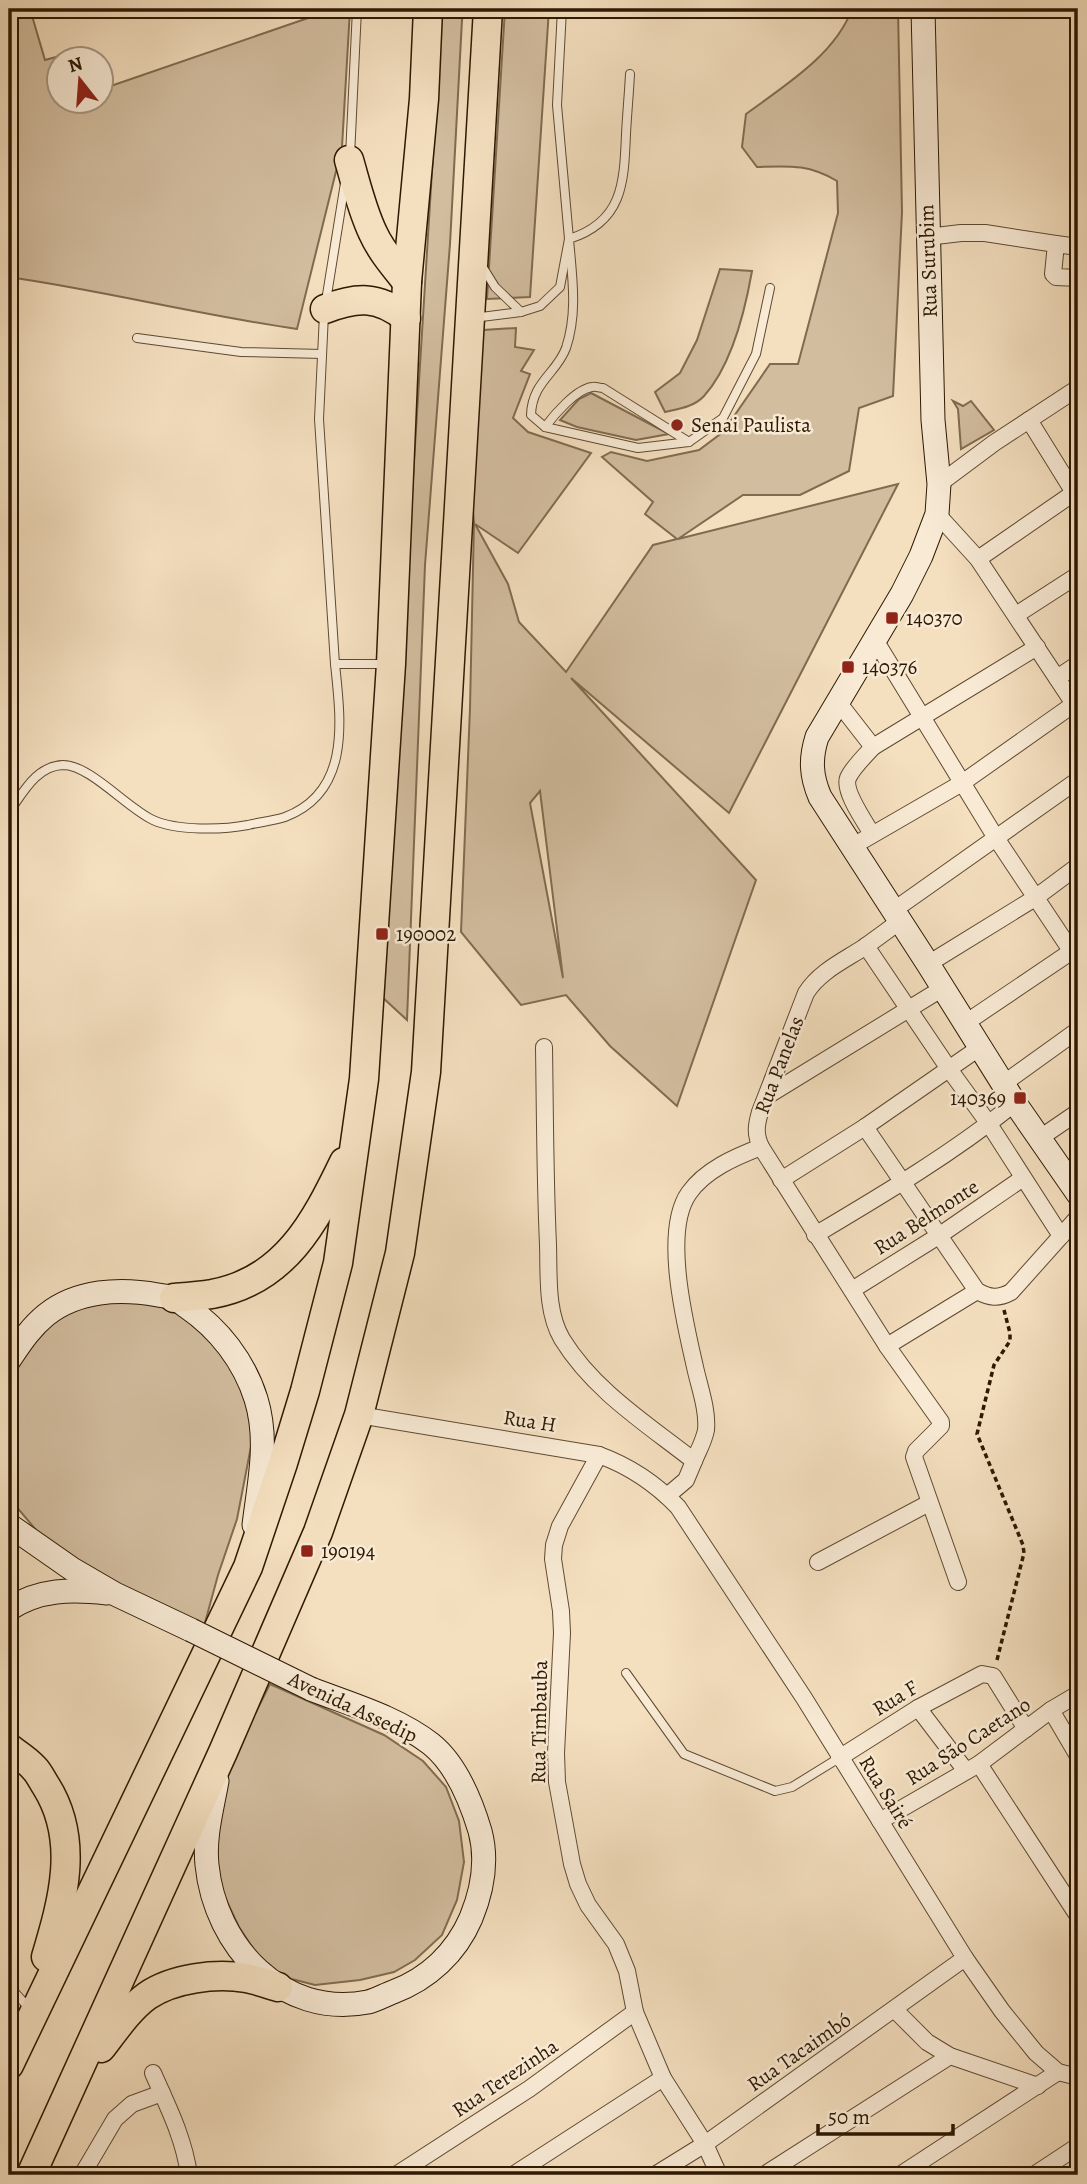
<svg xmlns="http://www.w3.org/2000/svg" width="1087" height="2184" viewBox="0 0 1087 2184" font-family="Alegreya,serif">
	<rect width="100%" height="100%" fill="#f4dfbf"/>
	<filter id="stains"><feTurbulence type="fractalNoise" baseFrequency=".00286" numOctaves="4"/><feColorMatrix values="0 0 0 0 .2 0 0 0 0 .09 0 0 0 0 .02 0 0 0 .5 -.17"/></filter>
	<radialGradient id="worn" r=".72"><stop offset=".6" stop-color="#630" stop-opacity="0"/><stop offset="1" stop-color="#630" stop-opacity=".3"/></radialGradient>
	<g fill="#d2bd9f" stroke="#806b50" stroke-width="2" fill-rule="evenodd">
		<path d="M9 9H30L45 60 56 57 59 65 60 102H102V89L314 16 315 9H350L342 147 297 329C200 315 105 291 9 277Z"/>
		<polygon points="442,9 465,9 462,20 450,244 425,565 407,1020 381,996"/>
		<polygon points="505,9 549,9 530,297 487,299"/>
		<path d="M852 9H898L902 212 893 396 859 408 849 471 800 495H743L678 539 898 484 729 813 571 678 756 880 677 1106 610 1046 566 995 521 1005 461 932 470 708 474 522 472 501 483 330 516 328 515 347 534 350 521 371 530 374 513 418 528 432 591 453 518 553 475 524 508 584 519 622 566 672 653 545 677 539 645 514 653 502 602 457 611 452 647 461 699 450 723 432 770 364H798L838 213 837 181C808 164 790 166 757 167L742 147 746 114C784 86 835 55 852 9ZM540 791 563 978 530 803Z"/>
		<path d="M720 269 752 271C745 311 732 365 704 396 694 407 678 409 665 412L655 392 680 373 697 340Z"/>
		<polygon points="591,393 669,434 636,440 577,427 560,420 579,399"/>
		<polygon points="953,401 963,406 971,401 994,430 961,449 958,409"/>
		<polygon points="112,1292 168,1302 227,1355 250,1397 254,1431 237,1519 218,1575 203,1630 116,1584 42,1537 9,1498 9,1382 49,1318"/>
		<polygon points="270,1684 384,1735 423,1761 446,1787 459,1821 464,1862 457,1900 442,1935 415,1960 394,1972 360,1980 315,1985 284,1977 262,1962 239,1927 223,1893 212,1863 225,1784 238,1748"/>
	</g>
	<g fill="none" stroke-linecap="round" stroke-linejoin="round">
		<defs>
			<g id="lane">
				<path d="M630 74C629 94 627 114 626 134 624 183 623 222 569 239 572 276 578 312 566 348 557 373 532 382 531 415L545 427 638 448 689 442 723 418 756 354 770 288"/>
				<polyline points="350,156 357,9"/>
				<polyline points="482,266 495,287 521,312"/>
				<polyline points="326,301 345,183"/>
				<polyline points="324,314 319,419 335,664 388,664"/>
				<polyline points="473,318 521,312 540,306 560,287 569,239 557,105 562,9"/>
				<polyline points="137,338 241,352 322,354"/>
				<path d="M545 427C554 415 576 389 592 387 596 386 599 388 603 388L689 442"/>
				<path d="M9 812C23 793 36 766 63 765 90 765 127 808 153 820 177 831 222 830 248 825 260 822 273 821 285 817 351 792 341 721 335 664"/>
				<polyline points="626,1673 684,1754 775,1791 792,1787 839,1758"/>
				<polyline points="9,1986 29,2008"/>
			</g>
			<g id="street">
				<polyline points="927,237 961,233 985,233 1056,244 1053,274 1056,277 1078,278"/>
				<polyline points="1056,244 1078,247"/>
				<polyline points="1029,420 1078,499"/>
				<polyline points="939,484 994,443 1078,388"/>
				<polyline points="937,514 978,559 1078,710"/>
				<polyline points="978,559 1078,490"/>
				<polyline points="1016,615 1078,575"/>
				<polyline points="875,640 996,838 1078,961"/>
				<polyline points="1057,678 1078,664"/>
				<polyline points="838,702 873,747 1037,647"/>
				<path d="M872 834C865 822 843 791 848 778 853 767 865 756 873 747"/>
				<polyline points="853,846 962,783 1074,704"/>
				<polyline points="894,910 1078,780"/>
				<path d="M900 921C888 930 876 939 863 948 843 961 819 972 806 993L760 1112C756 1126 755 1134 761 1147L887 1346 941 1422V1426L916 1451 914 1457 958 1582"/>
				<polyline points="866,946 949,1069 989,1124 1061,1236"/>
				<polyline points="928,964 1035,898 1078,866"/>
				<polyline points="964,1024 1078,947"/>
				<path d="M544 1047C545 1113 545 1179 548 1245 549 1275 546 1312 562 1339 594 1391 647 1424 694 1461L686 1480 667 1496"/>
				<polyline points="1003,1084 1078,1030"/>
				<polyline points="767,1096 943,988"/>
				<polyline points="865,1127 977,1291"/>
				<polyline points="1040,1138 1078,1112"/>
				<polyline points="781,1180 865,1127 979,1048"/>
				<path d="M815 1235C884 1194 953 1153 1015 1103"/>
				<polyline points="852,1290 940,1235 1023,1178"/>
				<path d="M887 1346 977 1291C990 1298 998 1299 1011 1292L1078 1217"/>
				<path d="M359 1415 599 1455C629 1466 656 1484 678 1507L804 1698 965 1958 1002 2011 1036 2053 1058 2072 1078 2077"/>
				<polyline points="599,1455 560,1526 554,1545 553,1559 561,1611 562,1633 556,1753 557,1782 572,1864 578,1884 588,1905 616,1944 627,1971 635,2012 663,2078 705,2144 719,2175"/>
				<path d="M694 1461C698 1451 704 1441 706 1430 708 1410 699 1386 695 1367 685 1323 662 1231 689 1193 705 1170 735 1157 761 1147"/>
				<polyline points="818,1562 929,1503"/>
				<polyline points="918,1708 966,1771"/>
				<polyline points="1051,1710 1078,1756"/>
				<polyline points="839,1758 918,1708 982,1674 993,1676 1026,1729"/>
				<polyline points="979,1764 1078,1916"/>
				<polyline points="880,1821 979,1764 1051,1710 1078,1694"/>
				<polyline points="895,2010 927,2042 950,2056 1038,2086"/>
				<path d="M153 2073C168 2107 184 2138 189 2175"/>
				<polyline points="82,2175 115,2119 132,2104 162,2093"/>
				<polyline points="396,2175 529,2089 635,2012"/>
				<polyline points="513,2175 663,2078"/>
				<polyline points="655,2175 705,2144 965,1958"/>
				<polyline points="764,2175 950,2056"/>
				<polyline points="900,2175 1058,2072"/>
				<polyline points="1034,2175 1078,2146"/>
			</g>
			<g id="secondary">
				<path d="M923 9 933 420 939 484 937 514 921 556 902 594 817 737C810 759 811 776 820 797L928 964 1015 1103 1078 1194"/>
				<path d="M9 1360C20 1344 30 1328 46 1315 77 1290 120 1288 158 1295 163 1296 169 1296 174 1298 178 1300 183 1304 187 1307 219 1329 244 1361 256 1399 269 1441 259 1483 254 1525"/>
				<polyline points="9,1525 72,1569 115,1594 191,1630"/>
				<path d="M9 1609C39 1589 72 1589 107 1593"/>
				<path d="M217 1781C212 1809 204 1837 207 1865 215 1946 282 2019 368 2002 376 2000 385 1995 393 1992 428 1979 456 1953 471 1918 483 1889 488 1861 480 1831 471 1801 456 1764 431 1744 396 1717 352 1705 311 1689"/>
			</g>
			<g id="highway">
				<path d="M349 160C356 184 362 210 373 233 381 251 395 267 407 282"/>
				<path d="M325 309C356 297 378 295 406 318"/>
				<path d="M174 1298C186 1297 199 1296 212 1294 285 1281 315 1222 344 1162"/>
				<path d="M9 1748C17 1754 27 1760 34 1768 39 1773 42 1780 46 1786 80 1840 63 1900 46 1957"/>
				<path d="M101 2048C115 2030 129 2009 147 1996 173 1978 216 1973 246 1978 257 1980 267 1984 278 1987"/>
				<polyline points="9,2065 248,1567 283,1463 305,1391 338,1263 364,1079 391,664 407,282 424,99 428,9"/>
				<polyline points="31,2175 223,1752 318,1532 359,1415 400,1253 426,1072 488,9"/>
			</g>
		</defs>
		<use href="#lane" stroke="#5f4a31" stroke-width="10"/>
		<use href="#street" stroke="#5f4a31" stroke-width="18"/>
		<use href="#secondary" stroke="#2d1902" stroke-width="25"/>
		<use href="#highway" stroke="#2d1902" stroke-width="31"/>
		<polyline stroke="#2d1902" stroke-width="3.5" stroke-dasharray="5 3.5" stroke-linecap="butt" points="997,1660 1024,1553 1023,1545 977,1434 994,1365 1010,1341 1010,1333 1004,1310"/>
		<use href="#lane" stroke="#f8ead5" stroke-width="8"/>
		<use href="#street" stroke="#f8ead5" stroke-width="16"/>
		<use href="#secondary" stroke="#f8ead5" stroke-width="23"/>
		<use href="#highway" stroke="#f4dfbf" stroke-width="28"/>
		<defs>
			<polyline id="secondary-bridge" points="191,1630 311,1689"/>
		</defs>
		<use href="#secondary-bridge" stroke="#2d1902" stroke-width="25" stroke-linecap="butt"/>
		<use href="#secondary-bridge" stroke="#f8ead5" stroke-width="23"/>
	</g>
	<g fill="#8f2418" stroke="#f8ead5" stroke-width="2.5">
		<circle cx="677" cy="425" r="7"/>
		<rect x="885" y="611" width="14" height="14" rx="3.5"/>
		<rect x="841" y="660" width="14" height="14" rx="3.5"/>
		<rect x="375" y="927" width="14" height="14" rx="3.5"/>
		<rect x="1013" y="1091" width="14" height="14" rx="3.5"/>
		<rect x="300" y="1544" width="14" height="14" rx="3.5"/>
	</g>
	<g text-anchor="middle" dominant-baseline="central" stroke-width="5" stroke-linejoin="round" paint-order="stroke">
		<g font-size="21" fill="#2d1902" stroke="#f8ead5">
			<text transform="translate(928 261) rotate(-92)">Rua Surubim</text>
			<text transform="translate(779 1065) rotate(-69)">Rua Panelas</text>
			<text transform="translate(926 1217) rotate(-33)">Rua Belmonte</text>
			<text transform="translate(530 1421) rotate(9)">Rua H</text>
			<text transform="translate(895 1698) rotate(-31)">Rua F</text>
			<text transform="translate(353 1707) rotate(25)">Avenida Assedip</text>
			<text transform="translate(539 1722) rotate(-89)">Rua Timbauba</text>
			<text transform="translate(968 1741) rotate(-33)">Rua São Caetano</text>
			<text transform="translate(886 1792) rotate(58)">Rua Sairé</text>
			<text transform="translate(799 2052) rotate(-35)">Rua Tacaimbó</text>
			<text transform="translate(505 2078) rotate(-34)">Rua Terezinha</text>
		</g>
		<g font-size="21" fill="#2d1902" stroke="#f8ead5" text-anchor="start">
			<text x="691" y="425">Senai Paulista</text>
			<text x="906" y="618">140370</text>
			<text x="862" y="667">140376</text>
			<text x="396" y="934">190002</text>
			<text x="1006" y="1098" text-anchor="end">140369</text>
			<text x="321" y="1551">190194</text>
		</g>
	</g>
	<rect width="1087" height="2184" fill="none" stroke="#f4dfbf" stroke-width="35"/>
	<rect x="10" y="10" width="1066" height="2163" fill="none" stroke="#2d1902" stroke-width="3.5"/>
	<rect x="18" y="18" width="1052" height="2149" fill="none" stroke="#2d1902" stroke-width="2"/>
	<g transform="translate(80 80) rotate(343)"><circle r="33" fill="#f8ead5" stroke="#a79681" stroke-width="2"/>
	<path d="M0-5L12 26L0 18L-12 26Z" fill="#8f2418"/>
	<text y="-10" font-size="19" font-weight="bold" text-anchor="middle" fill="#2d1902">N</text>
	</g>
	<path d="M818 2124v10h135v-10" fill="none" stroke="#2d1902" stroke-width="3.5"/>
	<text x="828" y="2124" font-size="21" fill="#2d1902" stroke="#f8ead5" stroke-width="5" paint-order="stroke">50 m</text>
	<rect width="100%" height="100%" filter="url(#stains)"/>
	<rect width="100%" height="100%" fill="url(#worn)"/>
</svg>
